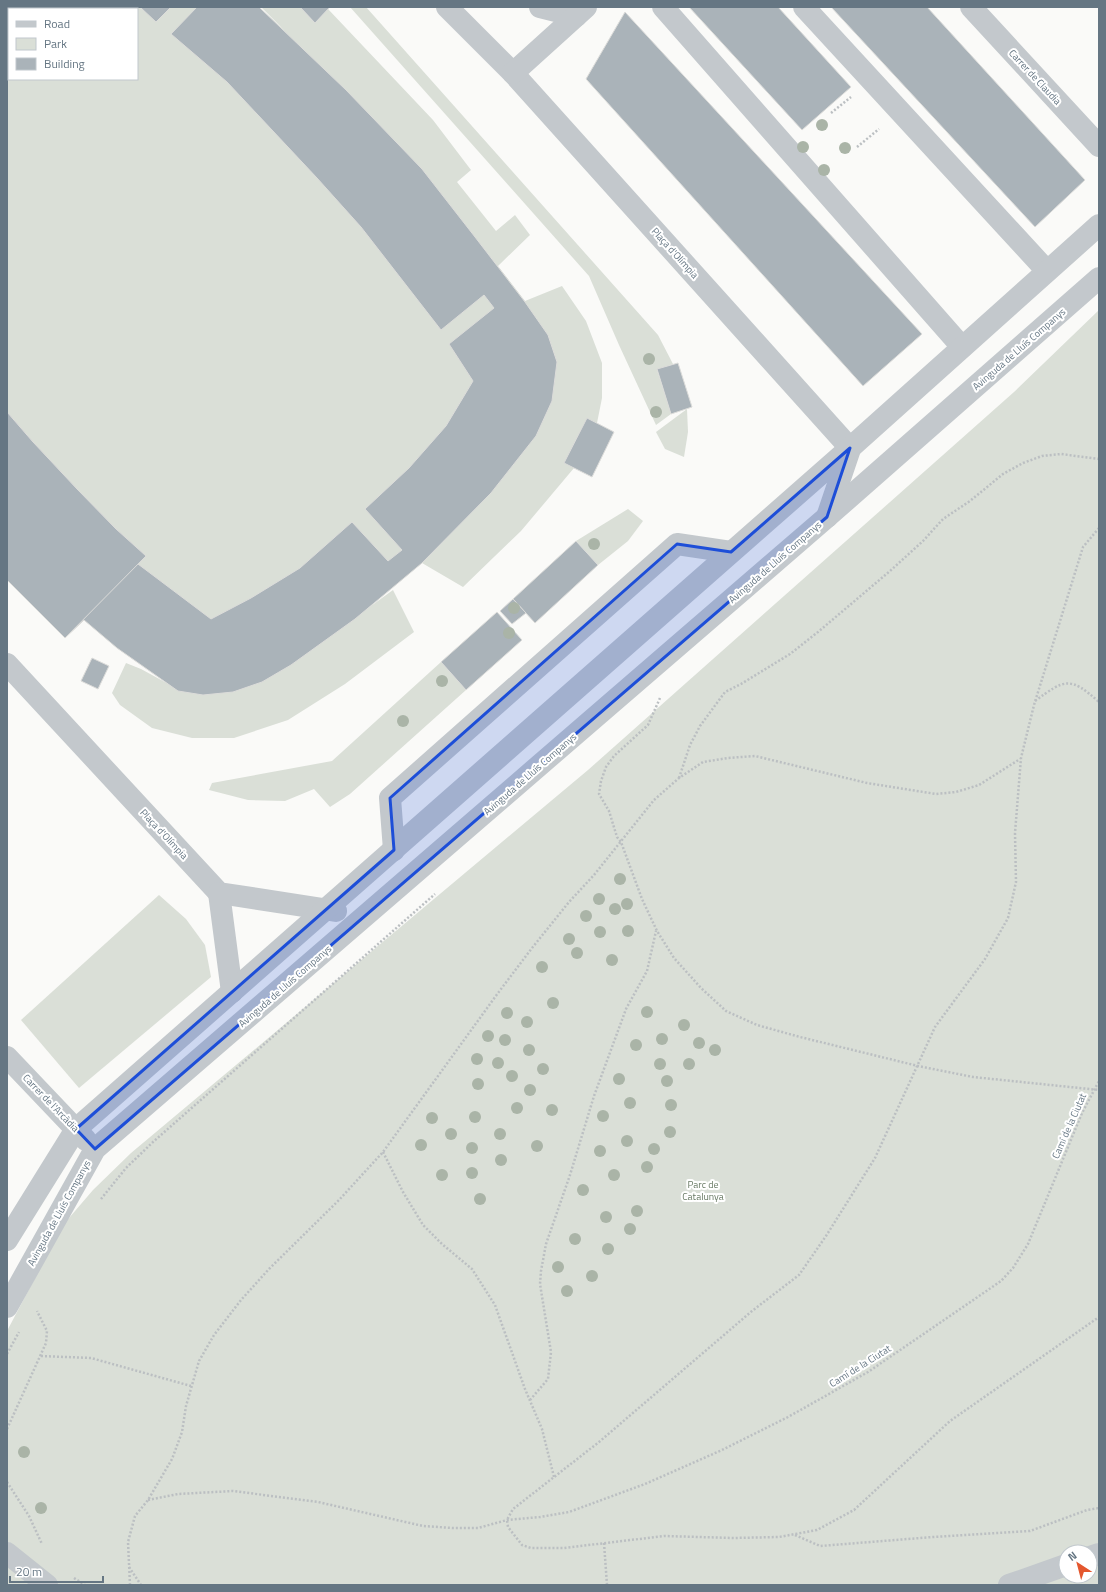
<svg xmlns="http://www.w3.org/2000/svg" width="1106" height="1592" viewBox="0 0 1106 1592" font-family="'Titillium Web',sans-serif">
	<rect width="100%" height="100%" fill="#fafaf8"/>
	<g fill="#dadfd7" fill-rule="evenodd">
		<path d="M7 7H259L284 30 261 7H300L315 23 328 9 433 120 471 170 457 182 496 231 515 215 530 235 498 266 525 301 562 286 586 321 602 363V398L597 423 574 468 521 531 463 587 422 563 364 611 393 590 414 632 345 684 288 720 234 738H192L152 728 120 705 112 693 126 663 141 669 174 687 117 648 84 620 65 638 7 580ZM9 9H137V79H9Z"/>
		<polygon points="350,7 366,7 658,335 673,364 657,370 671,414 656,425 619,345 589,276"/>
		<path d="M1099 310V1585H7V1331L63 1225 93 1190 131 1153 588 770 1014 392ZM1066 1552H1090V1576H1066Z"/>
		<polygon points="687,409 688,432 684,457 665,449 656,432"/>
		<polygon points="628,509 643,521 628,541 598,565 576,541"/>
		<polygon points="441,662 466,690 350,794 330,807 314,789 285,801 248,800 209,790 212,783 332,761"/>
		<polygon points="159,895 186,919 205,945 211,977 79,1088 21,1020"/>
	</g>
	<g fill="#aab3b9" stroke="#dcdcda">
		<polygon points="7,7 100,7 96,9 9,9 9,69 7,70"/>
		<polygon points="140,7 171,7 156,22"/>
		<polygon points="197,7 259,7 346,90 422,169 475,237 525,302 548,335 557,362 552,401 536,436 491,493 422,563 355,619 291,665 262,682 233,692 203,695 178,691 117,648 84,620 65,638 7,580 7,412 33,442 77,489 116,529 146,556 138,564 211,619 251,598 300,568 352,522 388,561 402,550 365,509 409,468 446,426 473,381 449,344 494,308 484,295 441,330 361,227 317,178 227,82 171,34"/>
		<polygon points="300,7 330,7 315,23"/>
		<polygon points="689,7 778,7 851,87 802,130"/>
		<polygon points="831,7 927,7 1085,180 1035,227"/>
		<polygon points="625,12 922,334 863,386 586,79"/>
		<polygon points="678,363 692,407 671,414 657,369"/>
		<polygon points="7,412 33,442 77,489 116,529 146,556 65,638 7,580"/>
		<polygon points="587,418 614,432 592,477 564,463"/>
		<polygon points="576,541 598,565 535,623 513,599"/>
		<polygon points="513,599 526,613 512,624 500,611"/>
		<polygon points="497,612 522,640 466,690 441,662"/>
		<polygon points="92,658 109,666 98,689 81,681"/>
	</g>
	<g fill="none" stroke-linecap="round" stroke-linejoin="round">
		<g stroke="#bbbfc2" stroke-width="2.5" stroke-dasharray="2 2" stroke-linecap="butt">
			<polyline points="831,113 851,97"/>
			<polyline points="857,147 879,129"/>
			<polyline points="1099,528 1083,547 1034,705 1021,758 1015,833 1016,882 1008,918 985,959 935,1027 875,1158 826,1236 799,1275 752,1311 599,1442 513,1509 507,1520 508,1527 522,1545 531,1548 564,1548 664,1536 734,1538 779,1537 817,1530 854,1510 950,1421 1099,1317"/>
			<polyline points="660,698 648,725 614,756 606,767 601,781 599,794 609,811 617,837 621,842 642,899 657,931 674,958 701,988 726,1011 757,1025 800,1037 918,1066 973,1077 1099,1090"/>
			<path d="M1035 701C1065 679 1070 676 1099 702"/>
			<polyline points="679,778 690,745 700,726 725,692 741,684 790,654 818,632 890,571 923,541 943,519 970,501 1003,474 1023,463 1042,456 1061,454 1099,459"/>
			<polyline points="383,1152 403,1192 423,1225 442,1244 472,1269 495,1305 525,1389 542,1429 554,1477"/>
			<polyline points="101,1199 126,1168 153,1142 435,894"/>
			<polyline points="7,1354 19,1332"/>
			<polyline points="41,1356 91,1358 191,1386"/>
			<polyline points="530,1400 548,1379 551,1352 540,1284 541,1271 546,1244 570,1175 594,1096 626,1009 647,971 656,931"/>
			<polyline points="7,1429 46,1343 47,1331 37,1311"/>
			<polyline points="7,1482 29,1516 42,1544"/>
			<polyline points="148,1500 178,1494 233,1491 318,1502 423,1526 453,1528 478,1528 507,1520 540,1517 569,1512 645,1484 722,1450 788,1417 868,1372 1001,1281 1013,1268 1028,1244 1082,1113 1099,1081"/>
			<polyline points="795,1535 820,1546 933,1537 1030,1531 1087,1510 1099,1508"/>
			<polyline points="604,1543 607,1585"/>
			<polyline points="129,1567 141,1585"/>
			<polyline points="74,1578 85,1585"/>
			<polyline points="130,1585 128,1542 135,1516 148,1500 172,1459 182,1432 186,1406 199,1361 214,1335 241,1300 269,1269 339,1200 383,1152 498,993 532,948 569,902 594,875 654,800 679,778 703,762 728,758 755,756 867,783 936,794 956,792 979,785 1020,759"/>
		</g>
		<g stroke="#c3c8cc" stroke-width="22">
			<polyline points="447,7 513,73 850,448"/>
			<polyline points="540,7 576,16"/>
			<polyline points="663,7 962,347"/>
			<polyline points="804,7 1047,271"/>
			<polyline points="971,7 1099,146"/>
			<polyline points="513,73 586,7"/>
			<polyline points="827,517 850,449"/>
			<polyline points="7,664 219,893 336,911"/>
			<polyline points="394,850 390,798 677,544 731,552"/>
			<polyline points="219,893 232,992"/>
			<polyline points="7,1057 86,1140"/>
			<polyline points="7,1240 76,1129 850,448 1099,225"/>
			<polyline points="7,1307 95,1149 827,517 1099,278"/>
			<polyline points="7,1553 47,1585"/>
			<polyline points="1090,1557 1099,1554"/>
			<polyline points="1009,1585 1066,1565"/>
		</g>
	</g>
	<g fill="#aab4a7">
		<circle cx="822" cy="125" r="6"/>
		<circle cx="803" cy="147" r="6"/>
		<circle cx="845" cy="148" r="6"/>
		<circle cx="824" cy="170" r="6"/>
		<circle cx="649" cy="359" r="6"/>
		<circle cx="656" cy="412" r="6"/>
		<circle cx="594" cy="544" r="6"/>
		<circle cx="514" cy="608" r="6"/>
		<circle cx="509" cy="633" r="6"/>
		<circle cx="442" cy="681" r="6"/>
		<circle cx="403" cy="721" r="6"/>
		<circle cx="620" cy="879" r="6"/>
		<circle cx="599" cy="899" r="6"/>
		<circle cx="627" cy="904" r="6"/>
		<circle cx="615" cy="909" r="6"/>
		<circle cx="586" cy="916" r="6"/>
		<circle cx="628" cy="931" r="6"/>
		<circle cx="600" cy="932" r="6"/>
		<circle cx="569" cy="939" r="6"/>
		<circle cx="577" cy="953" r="6"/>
		<circle cx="612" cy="960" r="6"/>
		<circle cx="542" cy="967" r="6"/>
		<circle cx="553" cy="1003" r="6"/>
		<circle cx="647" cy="1012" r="6"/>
		<circle cx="507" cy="1013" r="6"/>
		<circle cx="527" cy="1022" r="6"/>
		<circle cx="684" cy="1025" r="6"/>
		<circle cx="488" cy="1036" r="6"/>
		<circle cx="662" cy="1039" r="6"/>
		<circle cx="505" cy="1040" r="6"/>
		<circle cx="699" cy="1043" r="6"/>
		<circle cx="636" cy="1045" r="6"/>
		<circle cx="529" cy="1050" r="6"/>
		<circle cx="715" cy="1050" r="6"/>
		<circle cx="477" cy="1059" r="6"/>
		<circle cx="498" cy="1063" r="6"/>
		<circle cx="660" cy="1064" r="6"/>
		<circle cx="689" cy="1064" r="6"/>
		<circle cx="543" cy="1069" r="6"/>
		<circle cx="512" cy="1076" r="6"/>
		<circle cx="619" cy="1079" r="6"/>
		<circle cx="667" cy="1081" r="6"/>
		<circle cx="478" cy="1084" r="6"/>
		<circle cx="530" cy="1090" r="6"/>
		<circle cx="630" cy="1103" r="6"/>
		<circle cx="671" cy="1105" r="6"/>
		<circle cx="517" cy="1108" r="6"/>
		<circle cx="552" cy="1110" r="6"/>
		<circle cx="603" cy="1116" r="6"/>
		<circle cx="475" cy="1117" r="6"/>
		<circle cx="432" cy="1118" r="6"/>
		<circle cx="670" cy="1132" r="6"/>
		<circle cx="451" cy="1134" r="6"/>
		<circle cx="500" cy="1134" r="6"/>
		<circle cx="627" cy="1141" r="6"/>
		<circle cx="421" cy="1145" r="6"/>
		<circle cx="537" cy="1146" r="6"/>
		<circle cx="472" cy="1148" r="6"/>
		<circle cx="654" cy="1149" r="6"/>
		<circle cx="600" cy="1151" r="6"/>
		<circle cx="501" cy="1160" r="6"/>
		<circle cx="647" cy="1167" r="6"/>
		<circle cx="472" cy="1173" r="6"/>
		<circle cx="442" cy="1175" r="6"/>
		<circle cx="614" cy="1175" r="6"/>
		<circle cx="583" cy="1190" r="6"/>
		<circle cx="480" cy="1199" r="6"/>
		<circle cx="637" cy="1211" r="6"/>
		<circle cx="606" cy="1217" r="6"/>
		<circle cx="630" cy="1229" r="6"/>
		<circle cx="575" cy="1239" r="6"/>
		<circle cx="608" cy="1249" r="6"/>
		<circle cx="558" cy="1267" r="6"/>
		<circle cx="592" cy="1276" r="6"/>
		<circle cx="567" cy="1291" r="6"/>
		<circle cx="24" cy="1452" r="6"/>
		<circle cx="41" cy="1508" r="6"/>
	</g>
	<path fill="#1d4ed8" fill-opacity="0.2" stroke="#1d4ed8" stroke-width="3" stroke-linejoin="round" d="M850 448 827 517 95 1149 76 1129 394 850 390 798 677 544 731 552Z"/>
	<g text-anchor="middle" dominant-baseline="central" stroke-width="4" stroke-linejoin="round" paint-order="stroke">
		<g font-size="10" fill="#657683" stroke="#fff">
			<text transform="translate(1035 77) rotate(47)">Carrer de Claudia</text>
			<text transform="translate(675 253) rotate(48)">Plaça d'Olímpia</text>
			<text transform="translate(1019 349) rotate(-41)">Avinguda de Lluís Companys</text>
			<text transform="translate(775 562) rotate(-41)">Avinguda de Lluís Companys</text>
			<text transform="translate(530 774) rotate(-41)">Avinguda de Lluís Companys</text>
			<text transform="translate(164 834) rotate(47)">Plaça d'Olímpia</text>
			<text transform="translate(285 986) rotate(-41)">Avinguda de Lluís Companys</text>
			<text transform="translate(51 1103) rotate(46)">Carrer de l'Arcàdia</text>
			<text transform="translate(1069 1126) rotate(-66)">Camí de la Ciutat</text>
			<text transform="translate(59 1213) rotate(-61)">Avinguda de Lluís Companys</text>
			<text transform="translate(860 1366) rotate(-32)">Camí de la Ciutat</text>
		</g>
		<g font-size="10" fill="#687a64" stroke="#fff">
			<text x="703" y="1184">Parc de<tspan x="703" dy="12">Catalunya</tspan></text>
		</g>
	</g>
	<rect width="1106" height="1592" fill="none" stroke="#657683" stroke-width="16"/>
	<rect x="8" y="8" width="130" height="72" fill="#ffffff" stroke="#c1c8cd"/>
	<rect x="16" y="21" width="20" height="6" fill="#c3c8cc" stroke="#c1c8cd"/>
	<text x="44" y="28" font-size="12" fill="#657683">Road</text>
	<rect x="16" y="38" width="20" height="12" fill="#dadfd7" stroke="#c1c8cd"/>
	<text x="44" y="48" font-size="12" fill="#657683">Park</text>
	<rect x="16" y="58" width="20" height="12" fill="#aab3b9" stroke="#c1c8cd"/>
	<text x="44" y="68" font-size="12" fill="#657683">Building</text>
	<g transform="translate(1078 1564) rotate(324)"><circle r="19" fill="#ffffff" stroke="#c1c8cd"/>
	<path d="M0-3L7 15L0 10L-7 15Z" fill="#e4572e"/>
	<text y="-6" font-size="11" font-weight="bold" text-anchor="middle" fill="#657683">N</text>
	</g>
	<path d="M10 1576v6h93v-6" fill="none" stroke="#657683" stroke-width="2"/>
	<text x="16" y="1576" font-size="12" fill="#657683" stroke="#ffffff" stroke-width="3" paint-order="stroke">20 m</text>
</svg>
